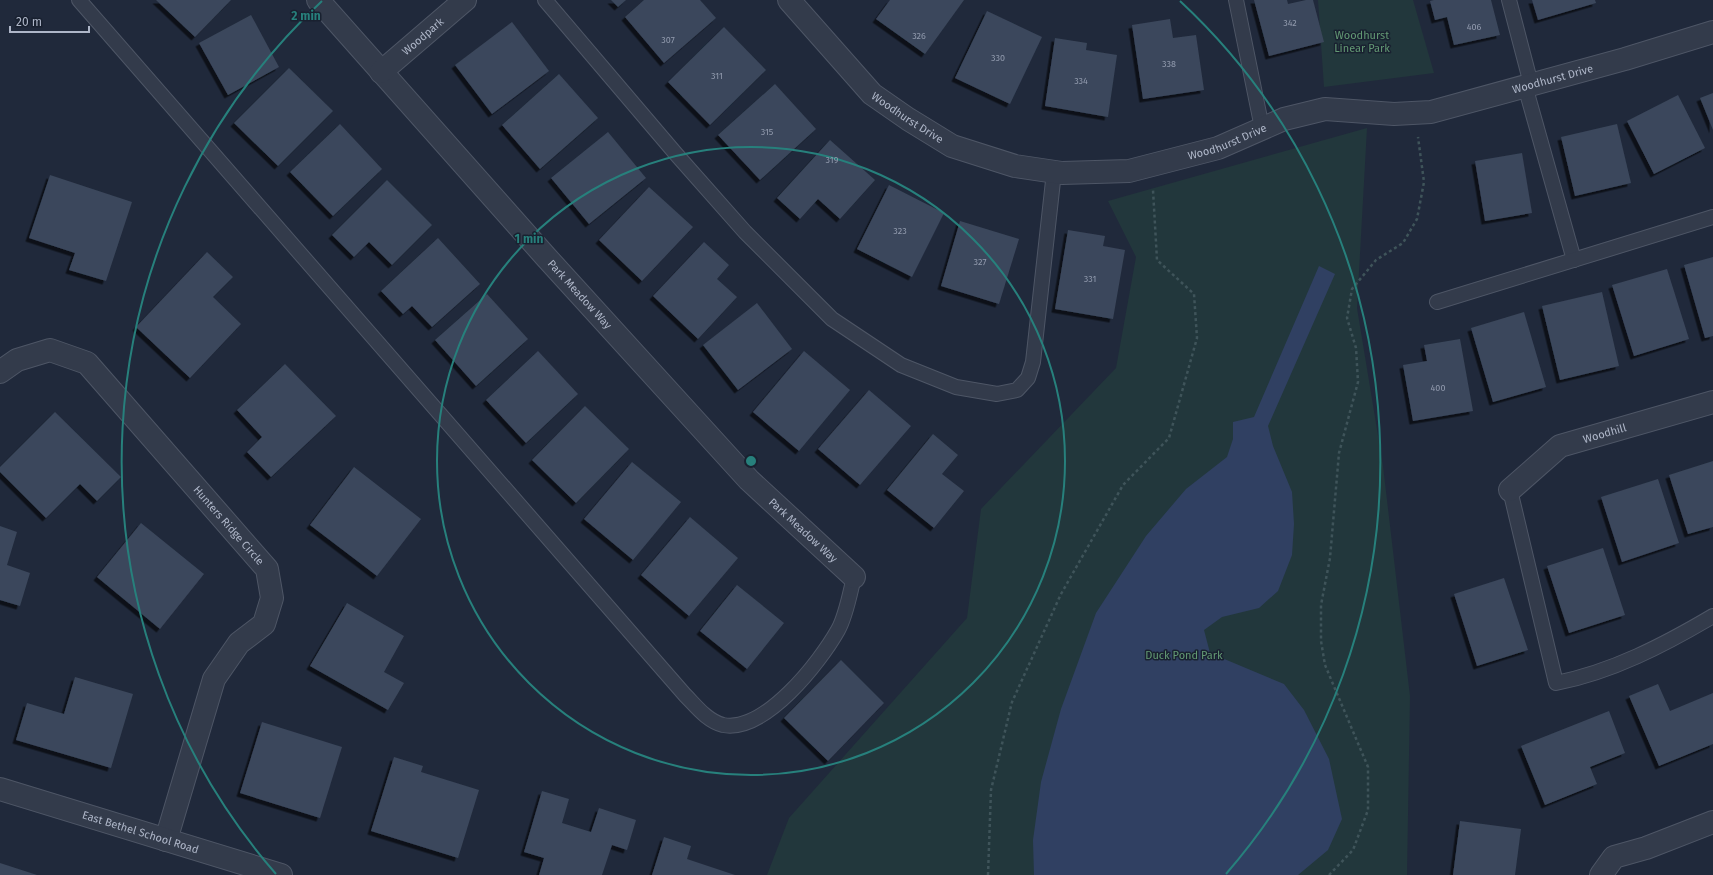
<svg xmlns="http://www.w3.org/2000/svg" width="1713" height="875" viewBox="0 0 1713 875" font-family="'Fira Sans',sans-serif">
	<defs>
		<filter id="shadow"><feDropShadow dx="-3.5" dy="3.5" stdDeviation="0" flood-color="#0009"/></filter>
	</defs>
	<rect width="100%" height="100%" fill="#20293b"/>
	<g fill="#22373c">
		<polygon points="1318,0 1413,0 1434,73 1324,87"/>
		<polygon points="1367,128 1357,308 1383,466 1410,696 1407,875 767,875 789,818 967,618 981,509 1116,368 1136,257 1108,201"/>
	</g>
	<polygon fill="#304062" points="1319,266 1335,274 1268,426 1273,446 1292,492 1294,524 1292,555 1278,591 1259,608 1222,617 1204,630 1210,653 1284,684 1304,710 1329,759 1342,819 1328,850 1298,875 1034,875 1033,840 1041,782 1061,709 1096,613 1146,536 1186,489 1227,457 1233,439 1233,422 1254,417"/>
	<g fill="#3b475b" filter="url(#shadow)">
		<polygon points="156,0 231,0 195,37"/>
		<polygon points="611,0 626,0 618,7"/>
		<polygon points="644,0 700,0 716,18 664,63 625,17"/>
		<polygon points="890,0 964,0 925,54 876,19"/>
		<polygon points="1254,0 1287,0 1288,4 1306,0 1313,0 1324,42 1269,56"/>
		<polygon points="1434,0 1491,0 1500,35 1454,45 1447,17 1435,20 1430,1"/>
		<polygon points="1532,0 1595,0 1596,3 1538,20"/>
		<polygon points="987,11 1042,37 1010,104 955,78"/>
		<polygon points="251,15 279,67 228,95 199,43"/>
		<polygon points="1170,19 1173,38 1196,35 1204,90 1143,99 1132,25"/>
		<polygon points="512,22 549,71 492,114 455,65"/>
		<polygon points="724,27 766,70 710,125 668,82"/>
		<polygon points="1055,38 1087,43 1086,50 1117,55 1108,117 1045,106"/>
		<polygon points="289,68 333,111 278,166 234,123"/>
		<polygon points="559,74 598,118 540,169 502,125"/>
		<polygon points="775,84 816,129 760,180 718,135"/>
		<polygon points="1713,93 1713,130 1700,98"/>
		<polygon points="1678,95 1705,148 1654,174 1627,121"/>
		<polygon points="340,124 382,169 333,216 290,172"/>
		<polygon points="1617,124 1631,183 1575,196 1561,137"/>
		<polygon points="608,132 646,178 589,224 551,178"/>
		<polygon points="830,140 875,180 840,219 818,199 800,219 777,198"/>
		<polygon points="1522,153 1532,213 1485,221 1475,161"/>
		<polygon points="50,175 132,202 106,281 69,270 75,253 29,238"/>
		<polygon points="387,180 432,225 392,265 369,242 354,257 332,235"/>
		<polygon points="889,185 944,213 912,277 857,249"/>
		<polygon points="649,187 693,227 642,281 599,240"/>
		<polygon points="960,221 1019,239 999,304 941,286"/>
		<polygon points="1068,230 1105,236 1103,246 1125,250 1113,319 1055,309"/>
		<polygon points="438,238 480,284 432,327 412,306 403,314 381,291"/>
		<polygon points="704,242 729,265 717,279 737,297 698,339 653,296"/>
		<polygon points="207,252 233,277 213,297 241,324 190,378 136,327"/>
		<polygon points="1713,257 1713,336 1705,338 1684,265"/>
		<polygon points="1667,269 1689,339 1634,356 1612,285"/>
		<polygon points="1602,292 1619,366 1560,380 1542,306"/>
		<polygon points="487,294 528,339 476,386 435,340"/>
		<polygon points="757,303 792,349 738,390 703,345"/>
		<polygon points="1524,312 1546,387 1493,402 1471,328"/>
		<polygon points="1460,339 1473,411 1413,421 1403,365 1427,361 1424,345"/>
		<polygon points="538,351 578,394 526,443 486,400"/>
		<polygon points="804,351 850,390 799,451 753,412"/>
		<polygon points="285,364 336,416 271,477 247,452 262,437 237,410"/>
		<polygon points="869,390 911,426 860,485 818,449"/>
		<polygon points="585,406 629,449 576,503 532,460"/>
		<polygon points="55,412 121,477 97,501 80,484 46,518 0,472 0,467"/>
		<polygon points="933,434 958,455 942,474 964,491 934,528 887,490"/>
		<polygon points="1713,461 1713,527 1688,534 1669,475"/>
		<polygon points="632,462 681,502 633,560 584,519"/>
		<polygon points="354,467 421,519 377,576 310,525"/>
		<polygon points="1658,479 1679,543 1622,562 1601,497"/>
		<polygon points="690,517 738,558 689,616 641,575"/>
		<polygon points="141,523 204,574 160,629 97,577"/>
		<polygon points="0,526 17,532 7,565 30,573 20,606 0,600"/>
		<polygon points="1603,548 1625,615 1569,633 1547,566"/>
		<polygon points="1504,578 1528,650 1477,666 1454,594"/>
		<polygon points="737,585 784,623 747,669 700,631"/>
		<polygon points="347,603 404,636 384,672 404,683 388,710 310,666"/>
		<polygon points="841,660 884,703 828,761 784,718"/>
		<polygon points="75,677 133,694 111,768 16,740 27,703 64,714"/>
		<polygon points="1658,684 1670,711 1713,693 1713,744 1659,766 1629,696"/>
		<polygon points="1609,711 1625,753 1590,767 1597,784 1545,805 1521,746"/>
		<polygon points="262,722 342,747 320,818 240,793"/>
		<polygon points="394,757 423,766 421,772 479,790 458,858 371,831"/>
		<polygon points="542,791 569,799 562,823 591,832 599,808 636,820 627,850 612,845 602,875 539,875 544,858 524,852"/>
		<polygon points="1460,821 1521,829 1515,875 1453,875"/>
		<polygon points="664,837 691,846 687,859 735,875 652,875"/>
		<polygon points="0,863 37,875 0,875"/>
	</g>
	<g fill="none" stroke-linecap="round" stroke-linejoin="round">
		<defs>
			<g id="service">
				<path d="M79 0 685 695C696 706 707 721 723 725 765 733 820 662 838 630 846 616 850 593 854 577"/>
				<polyline points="545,0 676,154 745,232 832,319 901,365 956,387 997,394 1017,390 1028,378 1033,362 1054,172"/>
				<polyline points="1236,0 1262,128"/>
				<polyline points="1509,0 1531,84"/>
				<polyline points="1525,86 1574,260"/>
				<polyline points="1437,302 1713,217"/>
				<path d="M1510 490 1556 683C1612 672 1664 645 1713 616"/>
			</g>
			<g id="minor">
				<path id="s1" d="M318 0 546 257 749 480 854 577"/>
				<path id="s2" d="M789 0 872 94 908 119 952 146 1015 166 1062 173 1129 171 1218 148 1284 119 1325 109 1394 114 1431 112 1625 59 1713 32"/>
				<path id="s3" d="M381 72 465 0"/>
				<path id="s4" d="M0 372 17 360 50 350 87 363 267 569 272 598 264 624 239 643 214 679 166 840"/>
				<path id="s5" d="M1510 490 1560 446 1713 402"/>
				<polyline points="1601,875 1614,857 1646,848 1713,822"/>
			</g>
			<g id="tertiary">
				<path id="s6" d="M0 789 281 875"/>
			</g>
		</defs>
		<use href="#service" stroke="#4e5666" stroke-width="16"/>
		<use href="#minor" stroke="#4e5666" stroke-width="24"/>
		<use href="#tertiary" stroke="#4e5666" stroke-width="24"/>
		<g stroke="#3f545a" stroke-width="2.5" stroke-dasharray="3 3" stroke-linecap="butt">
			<polyline points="988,875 991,790 1012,702 1061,594 1123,485 1169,438 1197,338 1194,294 1157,260 1153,190"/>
			<polyline points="1329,875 1353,850 1368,810 1368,767 1325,665 1321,641 1321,605 1330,558 1339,453 1358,382 1356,348 1347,318 1352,289 1376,260 1403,243 1417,219 1424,182 1418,137"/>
		</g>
		<use href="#service" stroke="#333b4b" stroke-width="14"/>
		<use href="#minor" stroke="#333b4b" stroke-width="22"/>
		<use href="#tertiary" stroke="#333b4b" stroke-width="22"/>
	</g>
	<g fill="none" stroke="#27807c" stroke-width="2">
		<circle cx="751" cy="461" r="314"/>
		<path d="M276 874A629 629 0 0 1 322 1M1180 1A629 629 0 0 1 1226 874"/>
	</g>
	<g text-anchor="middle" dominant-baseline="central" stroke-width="3" stroke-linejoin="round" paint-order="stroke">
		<g font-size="9" fill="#919aad">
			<text x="1290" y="23">342</text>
			<text x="1474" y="27">406</text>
			<text x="919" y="36">326</text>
			<text x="668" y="40">307</text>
			<text x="998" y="58">330</text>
			<text x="1169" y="64">338</text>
			<text x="717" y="76">311</text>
			<text x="1081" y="81">334</text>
			<text x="767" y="132">315</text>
			<text x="832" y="160">319</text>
			<text x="900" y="231">323</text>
			<text x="980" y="262">327</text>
			<text x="1090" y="279">331</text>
			<text x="1438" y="388">400</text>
		</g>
		<g font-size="11" fill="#639a74" stroke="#192130">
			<text x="1362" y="35">Woodhurst<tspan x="1362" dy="13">Linear Park</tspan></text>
			<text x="1184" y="655">Duck Pond Park</text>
		</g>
		<g font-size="11" fill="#aeb6c8" stroke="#192130">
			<text stroke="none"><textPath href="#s3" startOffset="55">Woodpark</textPath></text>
			<text stroke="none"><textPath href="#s2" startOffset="840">Woodhurst Drive</textPath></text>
			<text stroke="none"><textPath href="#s2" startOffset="168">Woodhurst Drive</textPath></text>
			<text stroke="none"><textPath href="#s2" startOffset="504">Woodhurst Drive</textPath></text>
			<text stroke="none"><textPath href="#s1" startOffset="394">Park Meadow Way</textPath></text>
			<text stroke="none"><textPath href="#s5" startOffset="113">Woodhill</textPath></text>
			<text stroke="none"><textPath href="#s4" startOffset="310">Hunters Ridge Circle</textPath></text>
			<text stroke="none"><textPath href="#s1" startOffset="719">Park Meadow Way</textPath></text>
			<text stroke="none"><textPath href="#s6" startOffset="147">East Bethel School Road</textPath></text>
		</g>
	</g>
	<circle cx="751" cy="461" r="6" fill="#27807c" stroke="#192130" stroke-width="2"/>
	<g font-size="12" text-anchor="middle" font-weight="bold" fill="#27807c" stroke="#192130" stroke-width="3" stroke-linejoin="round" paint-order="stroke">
		<text x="306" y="20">2 min</text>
		<text x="529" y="243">1 min</text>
	</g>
	<path d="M10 26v6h79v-6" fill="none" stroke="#aeb6c8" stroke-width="2"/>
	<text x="16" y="26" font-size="12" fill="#aeb6c8" stroke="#192130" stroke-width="3" paint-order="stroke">20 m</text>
</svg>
